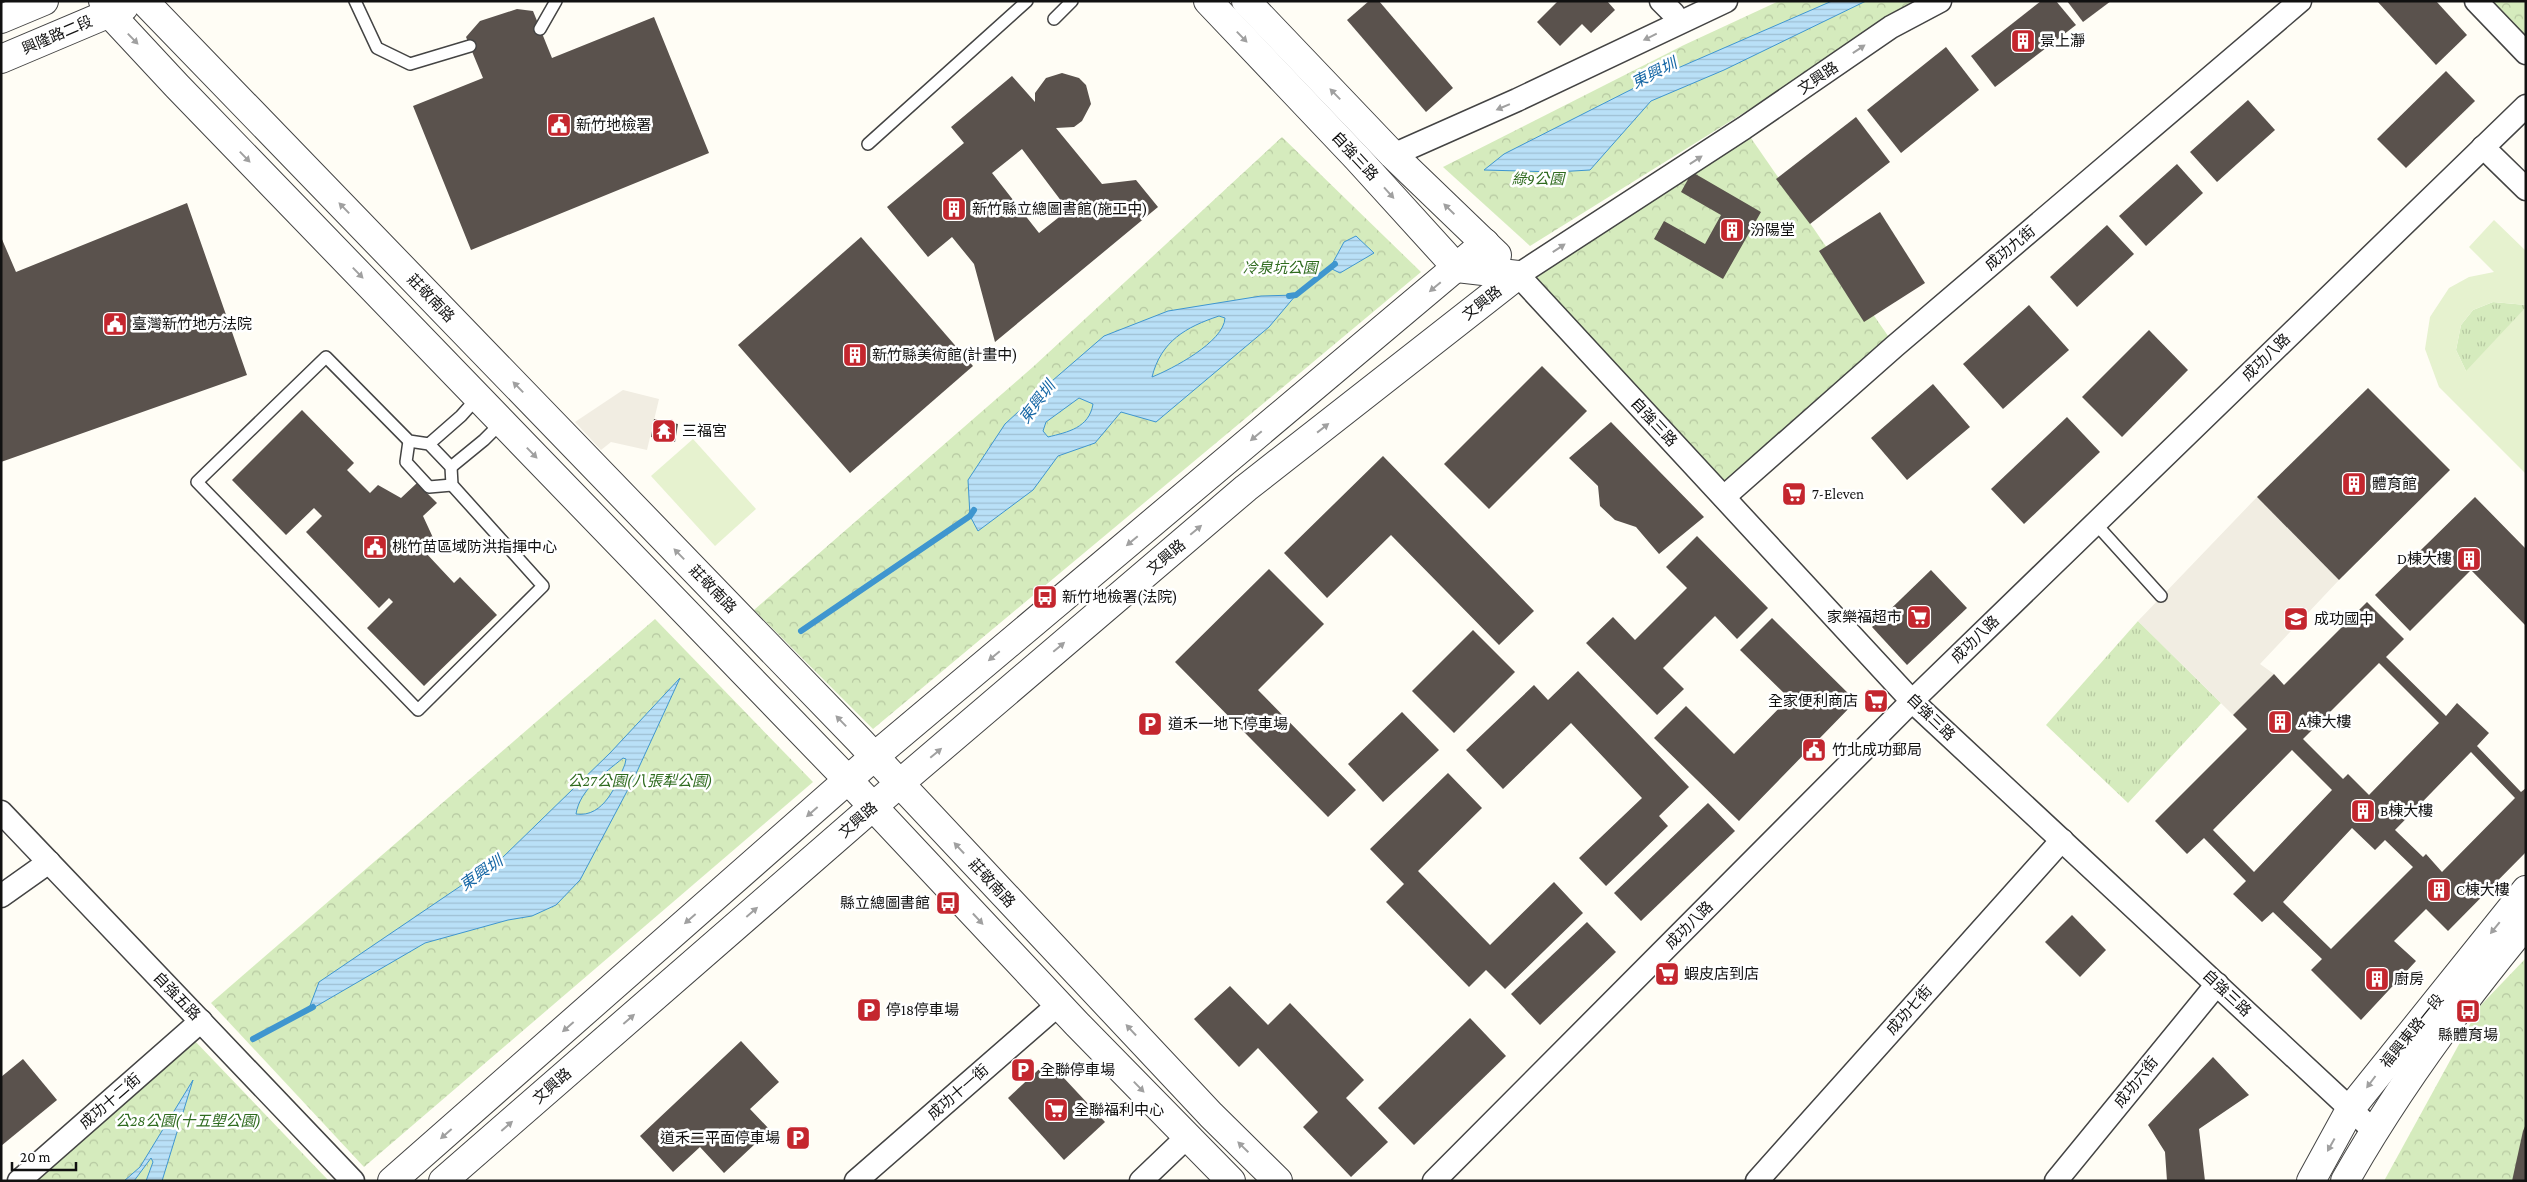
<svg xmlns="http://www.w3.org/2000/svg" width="2527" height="1182" viewBox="0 0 2527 1182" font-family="'Crimson Pro','Noto Sans TC',serif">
	<defs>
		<pattern id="grass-tufts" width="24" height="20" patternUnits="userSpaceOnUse" patternTransform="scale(1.25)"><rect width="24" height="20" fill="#d5ebbd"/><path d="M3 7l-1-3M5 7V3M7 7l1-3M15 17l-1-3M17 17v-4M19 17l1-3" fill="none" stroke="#b6c8a1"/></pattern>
		<pattern id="park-crowns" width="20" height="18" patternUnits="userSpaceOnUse" patternTransform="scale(1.25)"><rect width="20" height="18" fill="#d5ebbd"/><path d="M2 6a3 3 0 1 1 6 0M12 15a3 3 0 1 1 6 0" fill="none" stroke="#b6c8a1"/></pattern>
		<pattern id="water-rules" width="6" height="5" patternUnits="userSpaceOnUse" patternTransform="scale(1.25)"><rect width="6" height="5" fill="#b9e0f7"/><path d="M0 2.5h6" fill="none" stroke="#9ebfd3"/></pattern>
	</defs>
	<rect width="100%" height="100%" fill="#fffdf5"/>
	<g fill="url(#grass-tufts)">
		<polygon points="2493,302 2526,305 2526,431 2466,371 2456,350 2461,325 2473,310"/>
		<polygon points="2138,621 2221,703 2128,803 2046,725"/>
	</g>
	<g fill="url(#park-crowns)">
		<polygon points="1779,1 1923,1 1530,246 1443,167 1684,45"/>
		<polygon points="2481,1 2526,1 2526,51"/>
		<polygon points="1744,128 1895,346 1724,497 1518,275"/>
		<polygon points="1282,137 1421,272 873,729 754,610 1034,366"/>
		<polygon points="655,619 813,782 364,1167 211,1003"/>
		<polygon points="2526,958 2526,1181 2384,1181 2480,1006"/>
		<polygon points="193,1039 329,1181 25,1181"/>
	</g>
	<g fill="#e6f2cf">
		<polygon points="2494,220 2526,251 2526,305 2493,302 2473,310 2461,325 2456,350 2466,371 2526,307 2526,474 2439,387 2425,349 2430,317 2449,288 2469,277 2494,272 2469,247"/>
		<polygon points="693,439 756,509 715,546 651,476"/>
	</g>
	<g fill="#f1ede2">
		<polygon points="623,390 659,399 647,450 611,442 601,450 575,422"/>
		<polygon points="2257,497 2339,580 2260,664 2274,674 2233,715 2138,621"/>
	</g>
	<g fill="url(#water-rules)" stroke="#3f96cf" fill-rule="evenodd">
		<polygon points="1832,1 1866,1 1724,70 1651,101 1590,170 1556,172 1484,170 1504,154 1648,81"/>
		<polygon points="1356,236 1374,253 1340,273 1330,268 1344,242"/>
		<path d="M1296 295 1269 327 1156 422 1121 412 1095 443 1058 456 1033 490 978 531 970 516 968 480 1005 424 1045 387 1104 336 1168 311 1261 296ZM1219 316 1225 318C1224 342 1172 369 1152 377 1161 341 1186 327 1219 316ZM1079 398 1093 404C1089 428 1068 432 1048 437L1043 431 1046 422Z"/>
		<path d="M680 678 634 778 580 880 556 905 532 916 508 920 425 943 308 1011 319 982 502 858 610 753ZM623 758 626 759 625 764C617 784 604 818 576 814 580 789 604 774 623 758Z"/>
		<polygon points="193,1080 162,1181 146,1181 153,1162 151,1158 134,1181 124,1181 140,1167"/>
	</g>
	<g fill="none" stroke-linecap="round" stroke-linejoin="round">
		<g stroke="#3f96cf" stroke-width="6">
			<polyline points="1289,296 1296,295 1335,264"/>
			<polyline points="801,631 970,516 974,510"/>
			<polyline points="253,1039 313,1007"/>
		</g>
	</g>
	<g fill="#5a524d" fill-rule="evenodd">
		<polygon points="1369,1 1379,1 1453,88 1426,112 1347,20"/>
		<polygon points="1558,1 1607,1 1615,10 1591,33 1582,24 1560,46 1537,22"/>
		<polygon points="2041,1 2056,1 2076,25 1995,87 1971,56"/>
		<polygon points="2067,1 2111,1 2083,22"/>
		<polygon points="2377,1 2436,1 2467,35 2436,65"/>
		<polygon points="517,9 533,11 552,58 654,17 709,153 471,250 413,106 483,78 466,37 480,21"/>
		<polygon points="1946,47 1979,90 1901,153 1867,110"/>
		<polygon points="2446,71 2475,101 2406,168 2377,139"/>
		<path d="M1062 73 1079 78 1086 85 1091 104 1082 121 1074 127 1056 128 1102 184 1136 180 1158 207 995 342 974 264 952 237 928 257 887 207 964 143 951 127 1012 76 1035 102V93L1046 78ZM1022 149 1068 210 1039 233 992 173Z"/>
		<polygon points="2248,100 2275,130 2217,182 2190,152"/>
		<polygon points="1856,117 1890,162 1810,224 1776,179"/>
		<polygon points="2177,164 2203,193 2146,246 2119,216"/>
		<polygon points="1692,172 1761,212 1723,279 1654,239 1664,221 1705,244 1721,215 1681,192"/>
		<polygon points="187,203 247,375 1,462 1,237 16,272"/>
		<polygon points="1880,212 1925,283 1864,322 1819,251"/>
		<polygon points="2107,225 2134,254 2077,307 2050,277"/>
		<polygon points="861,237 973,366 850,473 738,345"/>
		<polygon points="2029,305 2069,350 2003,409 1963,364"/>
		<polygon points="2149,330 2188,370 2122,437 2082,397"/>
		<polygon points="1542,366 1587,411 1489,509 1444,464"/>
		<polygon points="1933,384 1970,427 1907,480 1871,438"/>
		<polygon points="2368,388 2450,470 2339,580 2257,497"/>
		<polygon points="302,410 354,463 347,470 370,493 378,485 401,498 417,483 437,503 423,516 435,542 425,552 454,583 460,577 497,615 424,686 367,628 393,602 389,598 379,608 306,532 322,516 314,508 286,535 232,480"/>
		<polygon points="2067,417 2100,452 2024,524 1991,489"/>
		<polygon points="654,419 678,424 675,442 651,437"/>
		<polygon points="1611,422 1704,517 1659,554 1636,527 1615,520 1600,506 1598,486 1569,458"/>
		<polygon points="1383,456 1534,611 1499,645 1391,535 1327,598 1284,553"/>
		<polygon points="2475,497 2526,549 2526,626 2471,570 2410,631 2375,595"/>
		<polygon points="1697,536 1768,608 1737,639 1715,616 1663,668 1684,689 1657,715 1586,643 1613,617 1635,640 1687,588 1666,567"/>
		<polygon points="1269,569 1324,624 1258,690 1356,790 1328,817 1175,662"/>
		<polygon points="1931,570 1967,608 1907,665 1872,627"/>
		<path d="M2367 602 2404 639 2386 657 2446 716 2457 703 2489 733 2477 746 2521 792 2526 788V852L2448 931 2426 909 2394 941 2416 961 2361 1020 2311 970 2322 959 2273 912 2262 922 2233 894 2246 881 2204 838 2187 854 2155 821 2247 729 2233 715 2274 674 2284 685ZM2379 663 2439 723 2369 795 2348 774 2343 779 2303 739ZM2292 750 2332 790 2254 872 2213 830ZM2471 752 2515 798 2442 872 2426 854 2423 857 2395 830ZM2352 828 2375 850 2385 840 2413 867 2331 949 2283 902Z"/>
		<polygon points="1772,618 1856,701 1739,821 1654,738 1686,706 1734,754 1789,698 1740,650"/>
		<polygon points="1473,630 1515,672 1454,733 1412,691"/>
		<polygon points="1578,671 1689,787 1659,816 1668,826 1606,886 1579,858 1642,798 1571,723 1503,789 1466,750 1534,685 1548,700"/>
		<polygon points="1402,712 1439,750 1383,802 1348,764"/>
		<polygon points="1448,773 1482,808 1418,871 1490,945 1554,882 1583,913 1505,989 1486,970 1469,987 1386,902 1404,884 1370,849"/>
		<polygon points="1708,803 1735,831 1641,921 1614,893"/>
		<polygon points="2072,915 2106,950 2080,977 2045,942"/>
		<polygon points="1587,922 1616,952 1540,1025 1511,994"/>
		<polygon points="1230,986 1268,1025 1290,1003 1364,1080 1346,1098 1388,1142 1351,1177 1303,1127 1318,1112 1258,1048 1239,1067 1194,1019"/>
		<polygon points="1470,1018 1506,1056 1414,1145 1378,1108"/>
		<polygon points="741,1041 779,1082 750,1109 770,1130 724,1173 700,1147 673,1172 640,1136"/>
		<polygon points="2213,1057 2249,1095 2199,1129 2205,1181 2167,1181 2165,1152 2148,1125"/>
		<polygon points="23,1059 57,1100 1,1146 1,1077"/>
		<polygon points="1048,1061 1105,1122 1064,1160 1008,1098"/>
		<polygon points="2526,1124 2526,1181 2512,1181 2523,1131"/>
	</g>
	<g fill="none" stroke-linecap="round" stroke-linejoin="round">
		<defs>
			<g id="service">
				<polyline points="355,1 377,48 410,64 470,46"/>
				<polyline points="1054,19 1072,1"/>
				<polyline points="540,29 556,1"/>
				<polyline points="868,144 1027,1"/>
				<polygon points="326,357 409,441 429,444 451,467 452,485 543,586 418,710 197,482"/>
				<polyline points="409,441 406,462 429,487 452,485"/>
				<polyline points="429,444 461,416 478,397"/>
				<polyline points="451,467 484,440 502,422"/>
				<polyline points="2095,523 2161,596"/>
			</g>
			<g id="minor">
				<polyline points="1661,1 1674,14 1675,24"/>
				<polyline points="1940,1 1891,27 1744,128 1518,275 1912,701 2373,1130"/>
				<polyline points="2476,1 2526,53"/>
				<polyline points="2483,147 2526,189"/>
				<polyline points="1393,155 1517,100 1726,1"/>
				<polyline points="1724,497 1895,346 2300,1"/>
				<polyline points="1,812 353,1181"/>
				<polyline points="1,896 49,862"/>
				<polyline points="19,1181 201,1021"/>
				<polyline points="856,1181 1059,1004"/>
				<polyline points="1141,1181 1187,1137"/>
				<polyline points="1434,1181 1912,701 2526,106"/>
				<polyline points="1757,1181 2062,840"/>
				<polyline points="2056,1181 2217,984"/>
			</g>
			<g id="tertiary">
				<polyline points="103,1 109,13 177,86 848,780 1077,1024 1231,1181"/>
				<polyline points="144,1 859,740 1211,1115 1278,1181"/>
				<polyline points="1208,1 1357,158 1457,268 1518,275"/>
				<polyline points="1246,1 1393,155 1497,255"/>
				<polyline points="1,19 44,1"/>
				<polyline points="1,59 124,7"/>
				<polyline points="392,1181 875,756 1485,243"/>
				<polyline points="443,1181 899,784 1246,488 1518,275"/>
				<polyline points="2311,1181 2351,1108 2526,890"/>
				<path d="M2345 1181C2397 1089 2459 1005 2526 924"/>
			</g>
		</defs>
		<use href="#service" stroke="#444" stroke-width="14"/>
		<use href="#minor" stroke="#444" stroke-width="25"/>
		<use href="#tertiary" stroke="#444" stroke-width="30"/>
		<use href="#service" stroke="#fff" stroke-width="11"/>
		<use href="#minor" stroke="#fff" stroke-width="22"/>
		<use href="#tertiary" stroke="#fff" stroke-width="28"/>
	</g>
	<defs><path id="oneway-solid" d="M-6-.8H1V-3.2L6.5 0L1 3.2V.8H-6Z" transform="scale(1.25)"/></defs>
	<g fill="#a0a0a0">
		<use href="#oneway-solid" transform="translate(1242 37) rotate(46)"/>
		<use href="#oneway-solid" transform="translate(1650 37) rotate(154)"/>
		<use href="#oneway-solid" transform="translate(133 39) rotate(46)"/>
		<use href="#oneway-solid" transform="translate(1859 49) rotate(-34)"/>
		<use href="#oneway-solid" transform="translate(1335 94) rotate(-134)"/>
		<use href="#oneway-solid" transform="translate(1503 107) rotate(157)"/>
		<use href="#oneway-solid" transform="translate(245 157) rotate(46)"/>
		<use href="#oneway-solid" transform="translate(1696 160) rotate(-33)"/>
		<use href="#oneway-solid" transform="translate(1389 193) rotate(48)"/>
		<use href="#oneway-solid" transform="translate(344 208) rotate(-134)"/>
		<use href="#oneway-solid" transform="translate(1449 209) rotate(-136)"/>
		<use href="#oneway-solid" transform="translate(1559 248) rotate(-33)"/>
		<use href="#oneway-solid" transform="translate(358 273) rotate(46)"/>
		<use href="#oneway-solid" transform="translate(1435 287) rotate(140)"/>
		<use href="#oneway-solid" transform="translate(518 387) rotate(-134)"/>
		<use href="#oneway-solid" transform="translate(1323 428) rotate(-38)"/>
		<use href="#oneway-solid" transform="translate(1256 436) rotate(140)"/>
		<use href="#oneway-solid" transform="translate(532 453) rotate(46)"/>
		<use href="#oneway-solid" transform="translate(1196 530) rotate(-40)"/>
		<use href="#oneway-solid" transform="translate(1132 541) rotate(140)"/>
		<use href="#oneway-solid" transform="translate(679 554) rotate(-134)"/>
		<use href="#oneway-solid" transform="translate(1059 647) rotate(-40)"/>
		<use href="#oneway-solid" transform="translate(994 656) rotate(140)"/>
		<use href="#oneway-solid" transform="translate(841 721) rotate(-134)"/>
		<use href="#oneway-solid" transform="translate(936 753) rotate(-40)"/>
		<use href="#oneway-solid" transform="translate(812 812) rotate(139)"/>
		<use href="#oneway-solid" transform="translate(959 848) rotate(-133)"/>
		<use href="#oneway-solid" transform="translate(752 912) rotate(-41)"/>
		<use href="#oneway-solid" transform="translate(690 919) rotate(139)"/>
		<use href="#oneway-solid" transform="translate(978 919) rotate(47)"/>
		<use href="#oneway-solid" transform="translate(2495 928) rotate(129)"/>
		<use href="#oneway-solid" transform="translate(629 1019) rotate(-41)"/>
		<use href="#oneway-solid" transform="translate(568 1027) rotate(139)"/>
		<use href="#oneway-solid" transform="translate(1131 1030) rotate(-133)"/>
		<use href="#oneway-solid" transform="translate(2371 1082) rotate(127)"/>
		<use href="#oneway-solid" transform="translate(1139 1087) rotate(46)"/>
		<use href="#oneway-solid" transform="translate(507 1126) rotate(-41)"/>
		<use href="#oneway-solid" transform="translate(446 1134) rotate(139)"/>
		<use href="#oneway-solid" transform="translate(2331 1145) rotate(119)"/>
		<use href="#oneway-solid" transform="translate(1243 1147) rotate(-136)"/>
	</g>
	<defs>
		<symbol id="building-square" viewBox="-11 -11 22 22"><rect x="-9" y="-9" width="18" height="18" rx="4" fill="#c4262e" stroke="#fff"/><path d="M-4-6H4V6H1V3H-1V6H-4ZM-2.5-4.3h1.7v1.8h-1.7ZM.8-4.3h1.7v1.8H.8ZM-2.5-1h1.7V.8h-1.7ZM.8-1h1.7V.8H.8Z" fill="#fff"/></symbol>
		<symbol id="civic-square" viewBox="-11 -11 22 22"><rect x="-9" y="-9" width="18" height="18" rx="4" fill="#c4262e" stroke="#fff"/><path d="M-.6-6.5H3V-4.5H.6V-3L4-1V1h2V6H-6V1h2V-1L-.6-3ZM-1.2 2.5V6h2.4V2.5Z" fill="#fff"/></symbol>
		<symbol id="temple-square" viewBox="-11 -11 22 22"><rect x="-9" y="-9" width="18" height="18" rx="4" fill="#c4262e" stroke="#fff"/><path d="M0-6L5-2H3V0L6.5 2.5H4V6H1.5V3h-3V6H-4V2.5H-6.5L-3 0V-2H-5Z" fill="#fff"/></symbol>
		<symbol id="supermarket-square" viewBox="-11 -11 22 22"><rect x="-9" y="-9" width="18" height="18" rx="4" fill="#c4262e" stroke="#fff"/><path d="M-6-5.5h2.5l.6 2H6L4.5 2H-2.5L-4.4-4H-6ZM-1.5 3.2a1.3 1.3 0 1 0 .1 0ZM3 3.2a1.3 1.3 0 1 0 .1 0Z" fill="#fff"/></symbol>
		<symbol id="bus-square" viewBox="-11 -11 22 22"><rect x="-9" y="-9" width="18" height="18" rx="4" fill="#c4262e" stroke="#fff"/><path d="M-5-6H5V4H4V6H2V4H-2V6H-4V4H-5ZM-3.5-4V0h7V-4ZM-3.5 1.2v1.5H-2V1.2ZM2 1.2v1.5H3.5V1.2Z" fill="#fff"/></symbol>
		<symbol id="school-square" viewBox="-11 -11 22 22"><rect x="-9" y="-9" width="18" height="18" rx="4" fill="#c4262e" stroke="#fff"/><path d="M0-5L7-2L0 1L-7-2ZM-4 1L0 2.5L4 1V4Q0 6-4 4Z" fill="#fff"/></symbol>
		<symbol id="parking-square" viewBox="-11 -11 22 22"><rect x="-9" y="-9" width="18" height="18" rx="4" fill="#c4262e" stroke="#fff"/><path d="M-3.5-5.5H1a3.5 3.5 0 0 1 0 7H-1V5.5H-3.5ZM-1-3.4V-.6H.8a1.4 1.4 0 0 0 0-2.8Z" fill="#fff"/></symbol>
	</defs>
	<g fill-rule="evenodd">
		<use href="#building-square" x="2009" y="27" width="28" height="28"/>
		<use href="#civic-square" x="545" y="111" width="28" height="28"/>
		<use href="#building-square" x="940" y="195" width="28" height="28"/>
		<use href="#building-square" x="1718" y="216" width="28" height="28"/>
		<use href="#civic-square" x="101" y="310" width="28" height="28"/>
		<use href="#building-square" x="841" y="341" width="28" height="28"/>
		<use href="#temple-square" x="650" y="417" width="28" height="28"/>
		<use href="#building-square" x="2340" y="470" width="28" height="28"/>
		<use href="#supermarket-square" x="1780" y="480" width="28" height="28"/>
		<use href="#civic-square" x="361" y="533" width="28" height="28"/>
		<use href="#building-square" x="2455" y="545" width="28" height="28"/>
		<use href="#bus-square" x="1031" y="583" width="28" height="28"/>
		<use href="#supermarket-square" x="1905" y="603" width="28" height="28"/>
		<use href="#school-square" x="2282" y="605" width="28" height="28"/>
		<use href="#supermarket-square" x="1862" y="687" width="28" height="28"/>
		<use href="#building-square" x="2266" y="708" width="28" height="28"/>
		<use href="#parking-square" x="1136" y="710" width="28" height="28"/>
		<use href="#civic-square" x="1800" y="736" width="28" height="28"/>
		<use href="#building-square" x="2349" y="797" width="28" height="28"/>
		<use href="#building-square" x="2425" y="876" width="28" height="28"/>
		<use href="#bus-square" x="934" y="889" width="28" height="28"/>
		<use href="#supermarket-square" x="1653" y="960" width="28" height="28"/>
		<use href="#building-square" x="2363" y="965" width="28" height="28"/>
		<use href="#parking-square" x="855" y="996" width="28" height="28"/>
		<use href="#bus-square" x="2454" y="997" width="28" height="28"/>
		<use href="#parking-square" x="1009" y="1056" width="28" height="28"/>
		<use href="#supermarket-square" x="1042" y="1096" width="28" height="28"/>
		<use href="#parking-square" x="784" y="1124" width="28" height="28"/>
	</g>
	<g text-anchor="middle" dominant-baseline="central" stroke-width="5" stroke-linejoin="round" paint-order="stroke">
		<g font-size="15" fill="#111" stroke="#fff">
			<text transform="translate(57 35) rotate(-23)">興隆路二段</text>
			<text transform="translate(1818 78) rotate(-34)">文興路</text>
			<text transform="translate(1355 156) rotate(47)">自強三路</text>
			<text transform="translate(2010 248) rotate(-40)">成功九街</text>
			<text transform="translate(431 298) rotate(46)">莊敬南路</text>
			<text transform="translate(1482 303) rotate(-38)">文興路</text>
			<text transform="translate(2266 357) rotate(-44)">成功八路</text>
			<text transform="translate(1654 422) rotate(47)">自強三路</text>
			<text transform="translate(1166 557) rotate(-40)">文興路</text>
			<text transform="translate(713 589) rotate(46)">莊敬南路</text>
			<text transform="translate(1975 639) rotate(-44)">成功八路</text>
			<text transform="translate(1931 717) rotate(44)">自強三路</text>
			<text transform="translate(858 820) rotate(-41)">文興路</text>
			<text transform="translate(992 883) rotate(47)">莊敬南路</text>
			<text transform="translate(1689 925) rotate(-45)">成功八路</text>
			<text transform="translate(2227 993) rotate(43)">自強三路</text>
			<text transform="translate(177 996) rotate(46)">自強五路</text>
			<text transform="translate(1909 1010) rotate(-48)">成功七街</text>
			<text transform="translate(2412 1031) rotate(-51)">福興東路一段</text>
			<text transform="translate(2136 1082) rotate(-51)">成功六街</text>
			<text transform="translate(552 1086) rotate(-41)">文興路</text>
			<text transform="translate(958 1092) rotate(-41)">成功十一街</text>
			<text transform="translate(110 1101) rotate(-41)">成功十二街</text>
		</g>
		<g font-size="15" fill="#111" stroke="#fff" text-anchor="start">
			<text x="2040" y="41">景上瀞</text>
			<text x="576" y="125">新竹地檢署</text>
			<text x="972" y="209">新竹縣立總圖書館(施工中)</text>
			<text x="1750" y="230">汾陽堂</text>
			<text x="132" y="324">臺灣新竹地方法院</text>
			<text x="872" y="355">新竹縣美術館(計畫中)</text>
			<text x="682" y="431">三福宮</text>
			<text x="2372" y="484">體育館</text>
			<text x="1812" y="494">7-Eleven</text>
			<text x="392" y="547">桃竹苗區域防洪指揮中心</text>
			<text x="2452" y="559" text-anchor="end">D棟大樓</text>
			<text x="1062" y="597">新竹地檢署(法院)</text>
			<text x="1902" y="617" text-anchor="end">家樂福超市</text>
			<text x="2314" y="619">成功國中</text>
			<text x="1858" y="701" text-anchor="end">全家便利商店</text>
			<text x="2298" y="722">A棟大樓</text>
			<text x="1168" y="724">道禾一地下停車場</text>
			<text x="1832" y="750">竹北成功郵局</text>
			<text x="2380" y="811">B棟大樓</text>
			<text x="2456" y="890">C棟大樓</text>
			<text x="930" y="903" text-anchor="end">縣立總圖書館</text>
			<text x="1684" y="974">蝦皮店到店</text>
			<text x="2394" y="979">廚房</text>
			<text x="886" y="1010">停18停車場</text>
			<text x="2468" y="1035" text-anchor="middle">縣體育場</text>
			<text x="1040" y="1070">全聯停車場</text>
			<text x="1074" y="1110">全聯福利中心</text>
			<text x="780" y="1138" text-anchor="end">道禾二平面停車場</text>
		</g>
		<g font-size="15" font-style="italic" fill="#2f6b1f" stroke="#fff">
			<text x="1538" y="179">綠9公園</text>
			<text x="1280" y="268">冷泉坑公園</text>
			<text x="640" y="781">公27公園(八張犁公園)</text>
			<text x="188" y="1121">公28公園(十五塱公園)</text>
		</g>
		<g font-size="16" font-style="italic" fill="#1768a6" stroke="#fff">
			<text transform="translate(1654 73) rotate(-27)">東興圳</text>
			<text transform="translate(1037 402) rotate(-53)">東興圳</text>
			<text transform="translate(481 873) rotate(-35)">東興圳</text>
		</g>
	</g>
	<rect width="2527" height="1182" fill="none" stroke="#111111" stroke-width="5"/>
	<path d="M12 1162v8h64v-8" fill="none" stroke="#111111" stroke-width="2.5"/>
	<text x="20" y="1162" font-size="15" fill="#111111" stroke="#ffffff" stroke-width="4" paint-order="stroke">20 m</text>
</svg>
